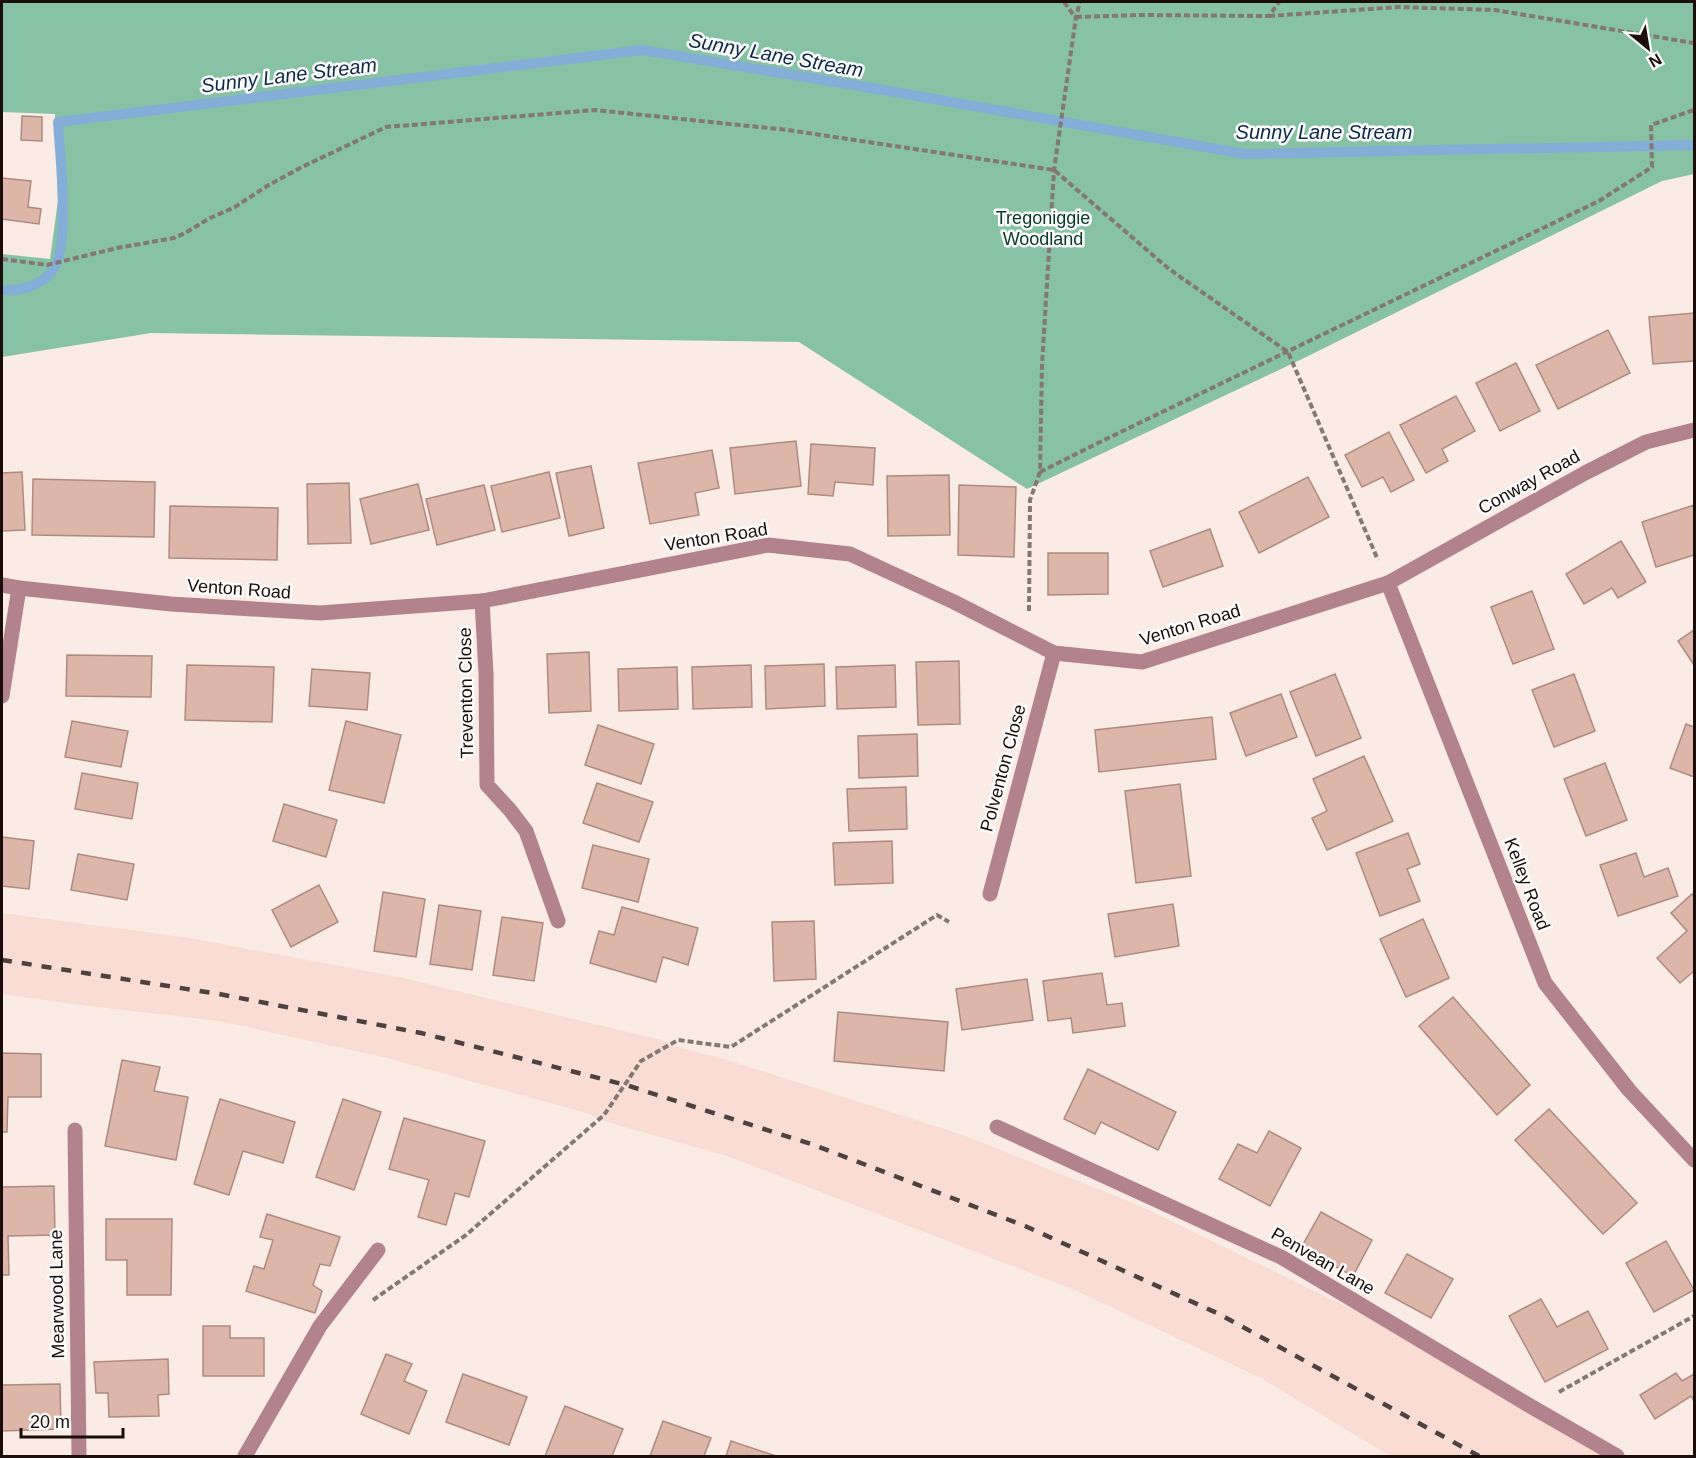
<svg xmlns="http://www.w3.org/2000/svg" width="1696" height="1458" viewBox="0 0 1696 1458" font-family="Helvetica,sans-serif">
	<rect width="100%" height="100%" fill="#fbebe5"/>
	<polygon fill="#f9dcd3" points="2,913 184,937 399,977 661,1040 681,1048 721,1058 963,1135 1138,1205 1374,1320 1606,1456 1390,1456 1261,1378 1077,1291 730,1157 607,1122 590,1114 383,1057 219,1021 73,1004 2,994"/>
	<polygon fill="#86c2a3" points="2,2 1694,2 1694,174 1662,181 1298,361 1027,489 799,342 151,333 2,357 2,254 50,259 58,200 55,114 2,112"/>
	<g fill="none" stroke-linecap="round" stroke-linejoin="round">
		<path stroke="#84aed8" stroke-width="10" d="M2 290C22 291 42 286 54 268 70 245 60 153 58 122L642 50 889 91 1245 154 1694 145"/>
	</g>
	<g fill="#dcb6a9" stroke="#af8b7f" stroke-width="1.5">
		<polygon points="22,116 42,117 42,141 21,140"/>
		<polygon points="2,178 31,181 28,207 41,209 39,224 2,219"/>
		<polygon points="1694,313 1694,361 1653,364 1649,317"/>
		<polygon points="1608,330 1630,373 1558,409 1536,365"/>
		<polygon points="1516,363 1540,411 1500,431 1476,383"/>
		<polygon points="1456,396 1475,431 1442,449 1448,461 1426,473 1400,425"/>
		<polygon points="1389,432 1414,480 1391,492 1383,477 1362,487 1345,455"/>
		<polygon points="796,441 801,486 735,494 730,448"/>
		<polygon points="811,444 875,448 873,485 835,482 833,496 808,494"/>
		<polygon points="712,450 719,488 695,493 699,515 650,524 638,463"/>
		<polygon points="591,466 604,528 569,536 556,473"/>
		<polygon points="22,472 25,530 2,531 2,473"/>
		<polygon points="549,472 560,518 502,532 491,486"/>
		<polygon points="949,475 950,535 888,536 887,476"/>
		<polygon points="1308,477 1329,517 1259,553 1239,512"/>
		<polygon points="33,479 155,482 154,537 32,535"/>
		<polygon points="349,483 351,543 308,544 307,484"/>
		<polygon points="418,484 429,530 371,544 360,499"/>
		<polygon points="484,485 495,530 437,545 426,499"/>
		<polygon points="959,485 1016,487 1014,557 958,555"/>
		<polygon points="1694,505 1694,555 1656,567 1642,522"/>
		<polygon points="170,506 278,508 277,560 169,558"/>
		<polygon points="1210,529 1223,566 1163,587 1150,551"/>
		<polygon points="1621,541 1646,582 1618,598 1612,588 1584,604 1566,574"/>
		<polygon points="1048,553 1108,553 1108,594 1048,595"/>
		<polygon points="1532,591 1554,649 1513,664 1491,607"/>
		<polygon points="1694,630 1694,665 1678,641"/>
		<polygon points="589,652 591,711 549,713 547,654"/>
		<polygon points="67,655 152,656 151,697 66,696"/>
		<polygon points="959,661 960,724 918,725 916,662"/>
		<polygon points="824,664 825,706 766,709 765,666"/>
		<polygon points="187,665 274,667 272,722 185,720"/>
		<polygon points="751,665 752,707 693,709 692,667"/>
		<polygon points="895,665 896,707 837,709 836,667"/>
		<polygon points="677,667 678,709 619,711 618,669"/>
		<polygon points="312,669 370,673 367,710 309,706"/>
		<polygon points="1335,674 1361,738 1316,756 1290,692"/>
		<polygon points="1574,674 1595,731 1554,747 1532,690"/>
		<polygon points="1281,694 1297,737 1246,756 1230,713"/>
		<polygon points="1212,717 1216,759 1099,772 1095,730"/>
		<polygon points="72,721 128,731 121,767 65,757"/>
		<polygon points="346,721 401,735 384,803 329,790"/>
		<polygon points="1686,724 1694,727 1694,777 1670,768"/>
		<polygon points="598,725 654,744 641,784 585,765"/>
		<polygon points="917,734 918,776 859,778 858,736"/>
		<polygon points="1364,756 1393,821 1327,850 1312,818 1327,811 1313,779"/>
		<polygon points="1605,763 1627,820 1586,836 1564,779"/>
		<polygon points="82,773 138,783 132,819 75,809"/>
		<polygon points="597,783 653,802 639,842 583,823"/>
		<polygon points="1180,784 1191,876 1136,883 1125,791"/>
		<polygon points="906,787 907,829 849,831 847,789"/>
		<polygon points="284,804 337,820 326,857 273,841"/>
		<polygon points="1408,833 1420,864 1407,869 1420,901 1380,916 1356,853"/>
		<polygon points="2,837 34,841 29,889 2,886"/>
		<polygon points="892,841 893,883 835,885 833,843"/>
		<polygon points="593,845 649,859 638,902 582,888"/>
		<polygon points="1636,853 1644,877 1668,868 1678,896 1618,916 1600,865"/>
		<polygon points="78,854 134,864 127,900 71,890"/>
		<polygon points="319,885 338,922 291,947 272,910"/>
		<polygon points="383,892 425,899 416,957 374,951"/>
		<polygon points="1692,894 1694,897 1694,971 1680,983 1657,958 1687,931 1671,913"/>
		<polygon points="1173,904 1179,946 1115,957 1108,914"/>
		<polygon points="439,905 481,911 472,970 430,964"/>
		<polygon points="622,907 698,928 688,965 663,957 656,982 590,963 599,931 614,935"/>
		<polygon points="502,917 543,923 534,981 493,975"/>
		<polygon points="1423,919 1449,978 1406,997 1380,939"/>
		<polygon points="814,921 816,979 774,981 772,922"/>
		<polygon points="1102,973 1107,1005 1122,1003 1125,1026 1073,1033 1071,1018 1048,1021 1043,981"/>
		<polygon points="1027,979 1033,1020 962,1030 956,989"/>
		<polygon points="1453,997 1530,1085 1497,1115 1419,1026"/>
		<polygon points="838,1012 948,1022 944,1071 834,1061"/>
		<polygon points="2,1053 41,1054 41,1097 8,1097 7,1132 2,1132"/>
		<polygon points="122,1060 160,1067 154,1091 188,1097 176,1160 105,1146"/>
		<polygon points="1088,1069 1176,1112 1158,1150 1101,1122 1095,1134 1064,1119"/>
		<polygon points="220,1099 295,1122 283,1163 243,1151 229,1195 194,1184"/>
		<polygon points="343,1099 381,1112 354,1190 316,1177"/>
		<polygon points="1549,1109 1637,1203 1603,1234 1515,1140"/>
		<polygon points="404,1118 485,1141 469,1197 455,1193 446,1225 418,1217 429,1180 389,1169"/>
		<polygon points="1269,1131 1301,1148 1270,1206 1219,1179 1238,1144 1257,1153"/>
		<polygon points="54,1186 55,1235 8,1236 9,1275 2,1275 2,1187"/>
		<polygon points="1321,1212 1372,1240 1353,1276 1301,1248"/>
		<polygon points="267,1214 340,1237 330,1266 320,1264 313,1285 322,1291 315,1313 246,1291 254,1266 264,1269 273,1240 260,1237"/>
		<polygon points="106,1219 172,1219 171,1295 127,1295 127,1260 106,1260"/>
		<polygon points="1666,1241 1694,1290 1654,1312 1626,1263"/>
		<polygon points="1407,1254 1453,1279 1431,1318 1385,1293"/>
		<polygon points="1541,1299 1557,1327 1588,1311 1608,1349 1545,1382 1509,1316"/>
		<polygon points="203,1326 230,1326 230,1338 264,1338 264,1376 203,1376"/>
		<polygon points="386,1354 412,1364 404,1381 427,1391 409,1434 361,1414"/>
		<polygon points="168,1359 169,1394 158,1395 159,1416 109,1417 108,1393 96,1393 94,1362"/>
		<polygon points="1676,1373 1682,1381 1694,1374 1694,1401 1691,1396 1655,1419 1640,1395"/>
		<polygon points="463,1374 527,1397 509,1445 446,1422"/>
		<polygon points="60,1384 61,1429 2,1431 2,1385"/>
		<polygon points="565,1406 623,1429 612,1456 545,1456"/>
		<polygon points="663,1421 711,1438 704,1456 650,1456"/>
		<polygon points="731,1441 776,1456 726,1456"/>
	</g>
	<g fill="none" stroke-linecap="round" stroke-linejoin="round">
		<g stroke="#857772" stroke-width="4" stroke-dasharray="6 3" stroke-linecap="butt">
			<polyline points="1064,2 1075,17"/>
			<polyline points="1269,16 1399,7 1495,10 1694,43"/>
			<polyline points="1076,17 1140,15 1269,16 1279,2"/>
			<polyline points="2,259 47,265 117,248 174,238 185,233 210,218 235,207 267,186 302,167 386,127 595,110 788,130 1054,170 1169,269 1288,352 1378,560"/>
			<polyline points="1040,472 1098,443 1599,201 1652,167 1651,125 1694,110"/>
			<polyline points="1029,611 1030,500 1040,472 1042,365 1054,170 1076,17 1080,2"/>
			<polyline points="373,1300 466,1235 604,1115 641,1061 678,1040 731,1047 937,915 949,922"/>
			<polyline points="1559,1392 1694,1316"/>
		</g>
		<g stroke="#b3838d" stroke-width="15">
			<polyline points="1388,583 1545,983 1629,1090 1694,1160"/>
			<polyline points="2,585 19,588 171,604 320,613 482,601 768,545 850,554 954,602 1054,653 1142,662 1388,583 1585,473 1646,442 1694,430"/>
			<polyline points="482,601 486,673 487,785 510,810 526,831 558,921"/>
			<polyline points="2,696 19,588"/>
			<polyline points="990,894 1054,653"/>
			<polyline points="997,1127 1281,1257 1532,1407 1617,1456"/>
			<polyline points="75,1130 79,1456"/>
			<polyline points="245,1456 320,1326 378,1250"/>
		</g>
		<polyline stroke="#4f413d" stroke-width="4.5" stroke-dasharray="10 10" stroke-linecap="butt" points="2,960 219,994 421,1033 626,1085 814,1145 1025,1226 1219,1314 1479,1456"/>
	</g>
	<g text-anchor="middle" dominant-baseline="central" stroke-width="5" stroke-linejoin="round" paint-order="stroke">
		<g font-size="18" fill="#043925" stroke="#fcfcfc">
			<text x="1043" y="218">Tregoniggie<tspan x="1043" dy="21">Woodland</tspan></text>
		</g>
		<g font-size="18" fill="#1b0e0a" stroke="#fcfcfc">
			<text transform="translate(1529 482) rotate(-29)">Conway Road</text>
			<text transform="translate(716 537) rotate(-9)">Venton Road</text>
			<text transform="translate(239 589) rotate(4)">Venton Road</text>
			<text transform="translate(1190 625) rotate(-17)">Venton Road</text>
			<text transform="translate(466 693) rotate(-91)">Treventon Close</text>
			<text transform="translate(1003 768) rotate(-75)">Polventon Close</text>
			<text transform="translate(1527 884) rotate(69)">Kelley Road</text>
			<text transform="translate(1323 1261) rotate(30)">Penvean Lane</text>
			<text transform="translate(57 1294) rotate(-91)">Mearwood Lane</text>
		</g>
		<g font-size="20" font-style="italic" fill="#0b2a47" stroke="#fcfcfc">
			<text transform="translate(776 55) rotate(10)">Sunny Lane Stream</text>
			<text transform="translate(289 75) rotate(-7)">Sunny Lane Stream</text>
			<text x="1324" y="132">Sunny Lane Stream</text>
		</g>
	</g>
	<rect width="1696" height="1458" fill="none" stroke="#1b0e0a" stroke-width="6"/>
	<g transform="translate(1648 48) rotate(150)" stroke="#fcfcfc" stroke-width="4.5" paint-order="stroke">
	<path d="M0-4.5L10 22L0 15L-10 22Z" fill="#1b0e0a"/>
	<text y="-9" font-size="16" font-weight="bold" text-anchor="middle" fill="#1b0e0a">N</text>
	</g>
	<path d="M21 1428v9h102v-9" fill="none" stroke="#1b0e0a" stroke-width="3"/>
	<text x="30" y="1428" font-size="18" fill="#1b0e0a" stroke="#fcfcfc" stroke-width="4.5" paint-order="stroke">20 m</text>
</svg>
